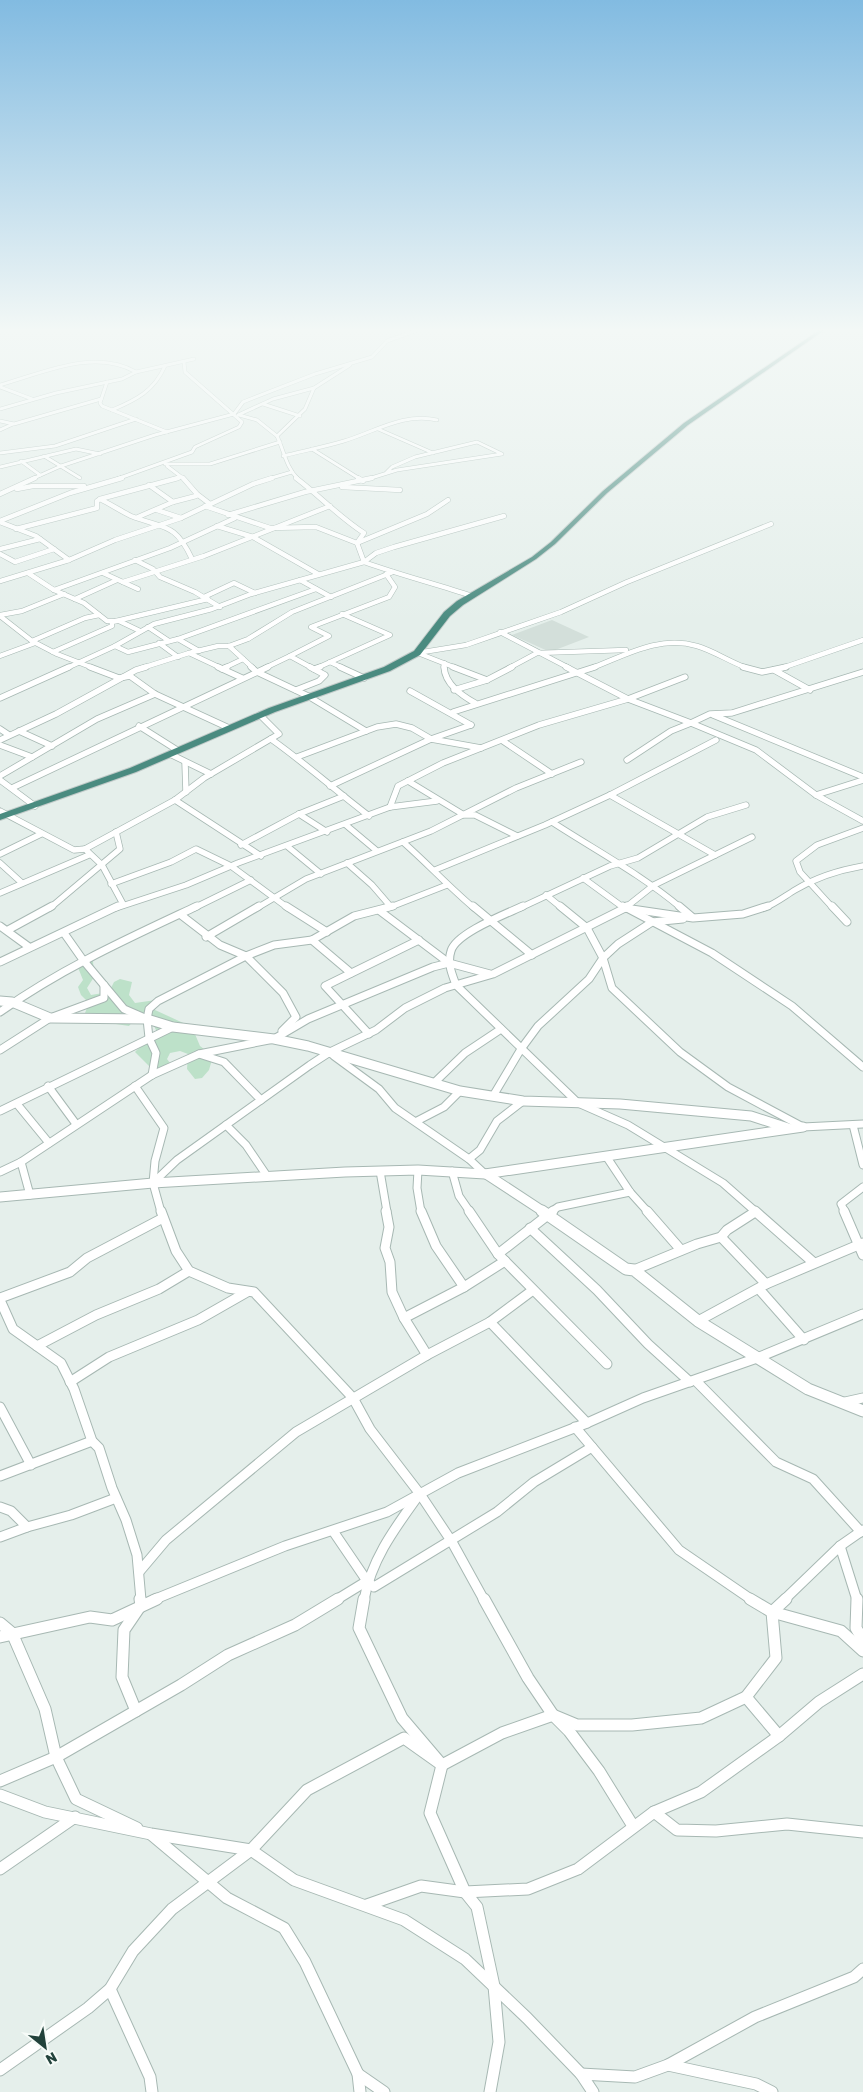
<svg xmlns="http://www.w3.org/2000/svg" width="863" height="2092" viewBox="0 0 863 2092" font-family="Rubik,sans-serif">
	<rect width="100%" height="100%" fill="#e5efeb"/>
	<polygon fill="#d3dfda" points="552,620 589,637 550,652 512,635"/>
	<path fill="#bde1c9" d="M93 961 94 977 87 988 91 995 109 992 114 982 120 979 132 982 129 995 135 1003 156 1000 155 1010 192 1027 200 1046 213 1056 209 1070 202 1078 195 1079 187 1069 188 1054 180 1051 170 1053 167 1059 170 1063 154 1071 135 1052C141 1045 151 1043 159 1036L153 1024 134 1020 129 1026 89 1020 85 1013 89 1003 81 995 78 987 83 980 77 965Z"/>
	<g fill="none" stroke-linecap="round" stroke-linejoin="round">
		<defs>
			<g id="minor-far5">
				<polyline points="107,382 100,403 102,406 167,432"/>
				<path d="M0 385C43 373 94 348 136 372"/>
				<polyline points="0,387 32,399"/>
				<polyline points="263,404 300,416"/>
				<polyline points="0,409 56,393 122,379 136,372 194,359"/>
				<path d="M112 410C136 400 154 391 165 366"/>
				<polyline points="238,415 273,399 314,388 350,365"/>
				<polyline points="239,415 257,420 277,436"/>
				<polyline points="0,421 14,424 101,399"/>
				<polyline points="378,429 433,453"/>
				<polyline points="0,430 13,424"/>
				<polyline points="312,449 360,479"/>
				<polyline points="0,453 55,446 136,419"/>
				<polyline points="44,456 80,478"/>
				<path d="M283 456C303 451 324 447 344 441 374 432 405 412 437 420"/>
				<polyline points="21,461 40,475"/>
				<polyline points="165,464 210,464 280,442"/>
				<polyline points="167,466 184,479"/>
				<polyline points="0,467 76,449 100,454"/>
				<polyline points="32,479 61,466 155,435 234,414 243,402 315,374 372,357 387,341 415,331"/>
				<polyline points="117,479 192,452 195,447 239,427 242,422 185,372 184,362"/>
				<polyline points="173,479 182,477"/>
				<polyline points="268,479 292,472"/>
				<path d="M298 479C286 467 284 451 277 436L305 409 314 388"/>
				<polyline points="368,479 397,470 502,454 477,442 415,457 392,467 386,473"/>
			</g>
			<g id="minor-far4">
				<polyline points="183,478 197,494 210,504"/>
				<path d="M296 478C320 496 339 517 364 533L357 543 364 562C400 575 436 584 472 596"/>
				<polyline points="358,478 363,481"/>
				<polyline points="149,485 173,502"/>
				<polyline points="342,487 400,490"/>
				<polyline points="17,489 33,486 84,486"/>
				<polyline points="0,494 35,478"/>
				<path d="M100 499C110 504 121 511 131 516 164 529 175 522 192 559"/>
				<polyline points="205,506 270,528 316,527 357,543 427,514 448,500"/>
				<polyline points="157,510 181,518"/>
				<polyline points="228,515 305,492 372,478"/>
				<polyline points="138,517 173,502 196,496"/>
				<polyline points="0,521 70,493 122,478"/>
				<polyline points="0,522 36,536 69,560"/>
				<polyline points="217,526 253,537 318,574"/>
				<polyline points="16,529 97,508 97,501 100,499 178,478"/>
				<polyline points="0,549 40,539"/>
				<polyline points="0,554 15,562 54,549"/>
				<polyline points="135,560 153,569 160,577 195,592 220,607"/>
				<polyline points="28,573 54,590 84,603 107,621 119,621 140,631"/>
				<polyline points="103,573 138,589"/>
				<polyline points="300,580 331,597"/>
				<polyline points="0,581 69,560 115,540 181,518 253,484 272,478"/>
				<polyline points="123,582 204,556 330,506"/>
				<polyline points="54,590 170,548 235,518"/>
				<polyline points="204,597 234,583 255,593"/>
				<polyline points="75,599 117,580"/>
				<polyline points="0,615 22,611 64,594"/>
				<polyline points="0,616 32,641 57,654 93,668"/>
				<polyline points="148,627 169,641"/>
				<polyline points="500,632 569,668"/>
				<polyline points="178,639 199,651"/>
				<polyline points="32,641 85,618 99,615"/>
				<polyline points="159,643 178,657"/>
				<polyline points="115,646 128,652 178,639 316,589"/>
				<polyline points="229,646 253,668"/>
				<polyline points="53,652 112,626 112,622 208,599"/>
				<polyline points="189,653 221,668"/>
				<polyline points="417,653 466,645 561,612 627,582 771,524"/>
				<polyline points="418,653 456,668"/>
				<polyline points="0,656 35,643"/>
				<polyline points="330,662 343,668"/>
				<polyline points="67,668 115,646 154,624 212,609 251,594 364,562 376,553 394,547 504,516"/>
				<polyline points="142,668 189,653 218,646 229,646 248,639 292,612 393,572"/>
				<polyline points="224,668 243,659"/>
				<polyline points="265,668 290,656"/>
				<polyline points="312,668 290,656 329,636 311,627 389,597 395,587 386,574"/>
				<polyline points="317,668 390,635 342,614"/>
				<polyline points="444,668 444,663"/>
				<polyline points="509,668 537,653 626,650"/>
				<path d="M592 668C626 655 659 635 697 646 714 651 730 662 747 668"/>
				<polyline points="782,668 863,640"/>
			</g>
			<g id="minor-far3">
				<polyline points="90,667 119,678 130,676 155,694 229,728"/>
				<polyline points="218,667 242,678"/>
				<polyline points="251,667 257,672 308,696 366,731"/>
				<polyline points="340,667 364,678"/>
				<path d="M444 667C445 684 461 695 475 703"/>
				<polyline points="453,667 487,680"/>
				<polyline points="566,667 628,699 691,723 710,714 732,713 863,672"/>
				<polyline points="743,667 762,672 786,667"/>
				<polyline points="222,669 227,667"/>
				<polyline points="314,669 320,667"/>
				<polyline points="774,670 810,690"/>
				<polyline points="296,690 319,681 325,675 310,667"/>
				<polyline points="454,690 487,680 512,667"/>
				<polyline points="410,691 471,725"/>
				<polyline points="0,698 69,667"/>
				<polyline points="453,712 595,667"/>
				<polyline points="713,715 863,777"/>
				<polyline points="139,726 177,750"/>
				<polyline points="0,729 9,735"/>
				<polyline points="19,731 52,746"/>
				<path d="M271 739C305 763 336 791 369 816"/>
				<polyline points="0,740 56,714 136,670 146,667"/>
				<polyline points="503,741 552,774"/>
				<polyline points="0,745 32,757"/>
				<polyline points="170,754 211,774"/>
				<polyline points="297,757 377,727 396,724 412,728 431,739 481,748"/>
				<polyline points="627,760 671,731 691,723 756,750 816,795 863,821"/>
				<polyline points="185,763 186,792"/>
				<polyline points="0,776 97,719 155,694"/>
				<polyline points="0,780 35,806"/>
				<polyline points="408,781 464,815 475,815 517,836"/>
				<polyline points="330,786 431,739 471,725"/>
				<polyline points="12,788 268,667"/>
				<polyline points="610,795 715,855"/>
				<polyline points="816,795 863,780"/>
				<polyline points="175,800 261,856"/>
				<polyline points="390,807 398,786 443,763 539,725 628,699 685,677"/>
				<polyline points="0,811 74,850 85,849"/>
				<polyline points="299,814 327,832"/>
				<path d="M552 822C595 850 642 875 681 908"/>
				<polyline points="346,825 377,851"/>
				<path d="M403 842C428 864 449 887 474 908"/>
				<polyline points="241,845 299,814 344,796"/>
				<polyline points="287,846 321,874"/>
				<polyline points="0,854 41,834"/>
				<polyline points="0,863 22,883"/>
				<polyline points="347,863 372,885 391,907"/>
				<polyline points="435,870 545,825 610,795 716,740"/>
				<polyline points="583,878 624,908"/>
				<polyline points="111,884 171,862 196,849 231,866 288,908"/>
				<polyline points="0,893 89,855"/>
				<polyline points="546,895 562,908"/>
				<polyline points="123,904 102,865 85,849 175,800 204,778 279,734 260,715"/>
				<polyline points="50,908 120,849 116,832"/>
				<polyline points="116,908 186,885 238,863 390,807 437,801"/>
				<polyline points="194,908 251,880"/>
				<polyline points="257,908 306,879 431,831 516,788 581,762"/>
				<polyline points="388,908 447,885"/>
				<polyline points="520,908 610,866 638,858 707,817 746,805"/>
				<polyline points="625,908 654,885 752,837"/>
				<path d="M764 908C775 904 785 896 795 890 815 878 840 870 863 866"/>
				<polyline points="833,908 800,872 796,861 817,845 863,828"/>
			</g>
			<g id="minor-far2">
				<polyline points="286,906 327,932"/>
				<polyline points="473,906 532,955"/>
				<path d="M523 906C506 914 456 933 451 951 447 963 452 974 456 985L578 1103 628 1125 723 1183 756 1212"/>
				<polyline points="560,906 587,928 603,958 612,988 680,1052 728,1087 803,1127 863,1124"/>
				<polyline points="623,906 712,953 792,1006 863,1067"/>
				<polyline points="679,906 692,917"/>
				<polyline points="832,906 847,922"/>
				<polyline points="625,908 627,906"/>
				<polyline points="380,911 449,963 490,974"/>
				<polyline points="181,915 220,945 246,956 283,993 296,1017 282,1031"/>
				<polyline points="0,926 29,947"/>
				<polyline points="8,930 52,906"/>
				<polyline points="64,933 83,960 124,1009 147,1019 149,1038 156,1053 152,1075"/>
				<polyline points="206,937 259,906"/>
				<polyline points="312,940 351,973"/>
				<polyline points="0,962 118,906"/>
				<path d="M0 1012C62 968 129 938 197 906"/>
				<polyline points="147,1019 149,1009 158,1001 246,956 274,945 312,940 354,916 393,906"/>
				<polyline points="369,1034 325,986 419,940"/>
				<polyline points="0,1050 50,1018 104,998 104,985"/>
				<polyline points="199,1054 224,1062 261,1100"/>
				<polyline points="334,1056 379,1089 395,1108 469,1159 485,1174"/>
				<polyline points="434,1083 465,1053 501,1029"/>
				<polyline points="48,1086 76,1124"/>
				<polyline points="135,1086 164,1128 155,1161 153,1183 161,1212"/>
				<polyline points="493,1096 521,1049 538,1026 589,979 603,958 618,944 652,922 683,919"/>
				<polyline points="17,1104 49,1143"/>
				<polyline points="0,1111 173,1027"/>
				<polyline points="417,1121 444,1107 460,1091"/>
				<polyline points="226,1125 246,1145 267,1176"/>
				<polyline points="853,1125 863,1165"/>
				<polyline points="606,1156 630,1192 648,1212"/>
				<polyline points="469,1159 480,1150 497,1121 523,1101"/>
				<polyline points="21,1162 30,1195"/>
				<polyline points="418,1170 417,1188 421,1212"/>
				<polyline points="380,1171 387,1212"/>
				<polyline points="452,1171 459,1196 470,1212"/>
				<polyline points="0,1172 21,1162 152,1075 199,1054 274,1039 308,1019 433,967 449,963"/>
				<polyline points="153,1183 177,1160 310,1065 330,1052 376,1030 405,1008 445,988 493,974 625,908 693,918 743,914 768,906"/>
				<polyline points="551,1212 558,1207 630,1192"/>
				<polyline points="845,1212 841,1204 863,1187"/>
			</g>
			<g id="minor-far1">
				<polyline points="161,1211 176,1251 189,1271 228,1288 254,1292 353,1398 370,1429 420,1494 452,1542 484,1600"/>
				<polyline points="386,1211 389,1227 385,1248 390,1262 392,1292 404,1318 427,1355"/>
				<polyline points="421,1211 436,1246 464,1287"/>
				<polyline points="469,1211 498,1254 607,1364"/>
				<polyline points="647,1211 681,1250"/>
				<polyline points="755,1211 814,1263"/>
				<polyline points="844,1211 863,1255"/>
				<polyline points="530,1228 597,1290 648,1344 690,1382"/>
				<polyline points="721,1237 766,1284"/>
				<polyline points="498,1254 553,1211"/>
				<polyline points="634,1270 697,1244 721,1237 727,1230 755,1212"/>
				<polyline points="759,1289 804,1340"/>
				<polyline points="0,1298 70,1272 87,1258 163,1218"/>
				<polyline points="0,1300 13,1329 61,1363 74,1389 92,1441 99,1448 112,1488 126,1520 137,1555 141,1600"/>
				<polyline points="404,1318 464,1287 505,1261"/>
				<polyline points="698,1321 766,1284 863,1243"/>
				<polyline points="490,1322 587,1423"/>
				<polyline points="37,1346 96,1315 159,1289 189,1271"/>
				<polyline points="696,1381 776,1462 813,1479 861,1532"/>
				<polyline points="70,1382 109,1357 198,1320 247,1292"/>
				<polyline points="845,1402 863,1398"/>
				<polyline points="0,1407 31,1465"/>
				<polyline points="575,1427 679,1550 752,1600"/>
				<polyline points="0,1476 92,1441"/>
				<polyline points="0,1507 11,1511 27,1527 71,1515 116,1498"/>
				<polyline points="333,1531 367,1581 374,1587 497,1512 534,1482 592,1447"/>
				<polyline points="0,1537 27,1527"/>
				<polyline points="840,1546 857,1600"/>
				<polyline points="139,1572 166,1540 296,1432 427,1355 490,1322 533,1290"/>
				<polyline points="153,1600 285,1546 387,1512 458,1473 587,1423 643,1398 757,1358 863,1314"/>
				<polyline points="336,1600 367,1581"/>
				<path d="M364 1600C371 1560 395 1528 418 1496"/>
				<polyline points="784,1600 840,1546 863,1530"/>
			</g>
			<g id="minor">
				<polyline points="364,1599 359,1628 402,1718 442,1765 430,1813 465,1892 477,1907 494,1986 499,2042 490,2092"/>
				<polyline points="484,1599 528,1678 553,1715 569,1731 599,1771 633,1826"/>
				<polyline points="750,1599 772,1612 841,1631 863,1651"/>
				<polyline points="857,1599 856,1628 863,1640"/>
				<polyline points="0,1623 12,1633 45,1709 56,1757 76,1799 137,1828"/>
				<polyline points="0,1637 90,1617 112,1620 157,1599"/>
				<polyline points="136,1711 122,1677 124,1630 141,1605 140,1599"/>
				<polyline points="779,1736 746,1697 776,1658 772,1612 786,1599"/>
				<polyline points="0,1781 56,1757 181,1685 228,1655 295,1625 338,1599"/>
				<polyline points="0,1795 45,1812 151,1834 251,1850 294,1880 404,1920 465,1959 527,2018 581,2074 593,2092"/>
				<polyline points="654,1812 677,1830 716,1831 787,1824 863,1832"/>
				<polyline points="152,1835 227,1898 284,1928 305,1962 358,2074 360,2092"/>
				<polyline points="0,1869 75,1817"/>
				<polyline points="367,1905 421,1886 465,1892 528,1889 578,1869 654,1812 701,1792 779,1736 819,1702 863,1674"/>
				<polyline points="110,1989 150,2077 152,2092"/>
				<polyline points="668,2065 756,2084 772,2092"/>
				<polyline points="0,2070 88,2008 110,1989 133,1951 172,1909 251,1850 307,1790 404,1738 442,1765 502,1733 553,1715 577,1725 632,1725 701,1718 746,1697"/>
				<polyline points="358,2074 384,2092"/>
				<polyline points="581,2074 635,2077 668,2065 755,2017 854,1977 863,1969"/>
			</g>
			<g id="tertiary-far1">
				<polyline points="0,1001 12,1002 50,1018 147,1019 173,1027 274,1039 308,1046 460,1091 523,1101 620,1104 751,1116 788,1128"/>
				<polyline points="486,1174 544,1212"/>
				<polyline points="0,1197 153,1183 345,1172 418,1170 485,1174 803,1127"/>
			</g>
			<polyline id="tertiary" points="542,1211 626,1269 634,1270 698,1321 808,1389 863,1411"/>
			<polygon id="trunk" points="818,331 823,331 688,425 607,493 555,544 536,559 463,605 450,616 420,655 390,671 275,712 136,772 0,820 0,814 130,768 269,708 384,667 414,651 444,612 457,601 532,557 551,542 603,491 684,423"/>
		</defs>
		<use href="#minor-far5" stroke="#a7b8b3" stroke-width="4"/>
		<use href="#minor-far4" stroke="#a7b8b3" stroke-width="5.5"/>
		<use href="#minor-far3" stroke="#a7b8b3" stroke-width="7"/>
		<use href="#minor-far2" stroke="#a7b8b3" stroke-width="9"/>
		<use href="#minor-far1" stroke="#a7b8b3" stroke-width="11"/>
		<use href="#minor" stroke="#a7b8b3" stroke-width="13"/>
		<use href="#tertiary-far1" stroke="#a7b8b3" stroke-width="11"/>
		<use href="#tertiary" stroke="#a7b8b3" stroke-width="13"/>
		<use href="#trunk" stroke="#c1cac8" stroke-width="2"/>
		<use href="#minor-far5" stroke="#fff" stroke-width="3"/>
		<use href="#minor-far4" stroke="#fff" stroke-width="4.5"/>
		<use href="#minor-far3" stroke="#fff" stroke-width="5.5"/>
		<use href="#minor-far2" stroke="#fff" stroke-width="7"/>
		<use href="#minor-far1" stroke="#fff" stroke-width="9"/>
		<use href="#minor" stroke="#fff" stroke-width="11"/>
		<use href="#tertiary-far1" stroke="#fff" stroke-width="9"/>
		<use href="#tertiary" stroke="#fff" stroke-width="11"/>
		<use href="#trunk" fill="#4a8b80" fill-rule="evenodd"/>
	</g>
	<linearGradient id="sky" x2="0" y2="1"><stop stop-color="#82bbe1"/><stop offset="0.53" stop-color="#f3f8f6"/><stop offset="1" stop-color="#f3f8f6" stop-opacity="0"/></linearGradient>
	<rect width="863" height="623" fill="url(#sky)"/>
	<g transform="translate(45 2047) rotate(150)" stroke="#f6fbf8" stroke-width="4" paint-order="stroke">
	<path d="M0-4L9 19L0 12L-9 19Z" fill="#22423b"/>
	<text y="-8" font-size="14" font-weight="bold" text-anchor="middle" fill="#22423b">N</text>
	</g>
</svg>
